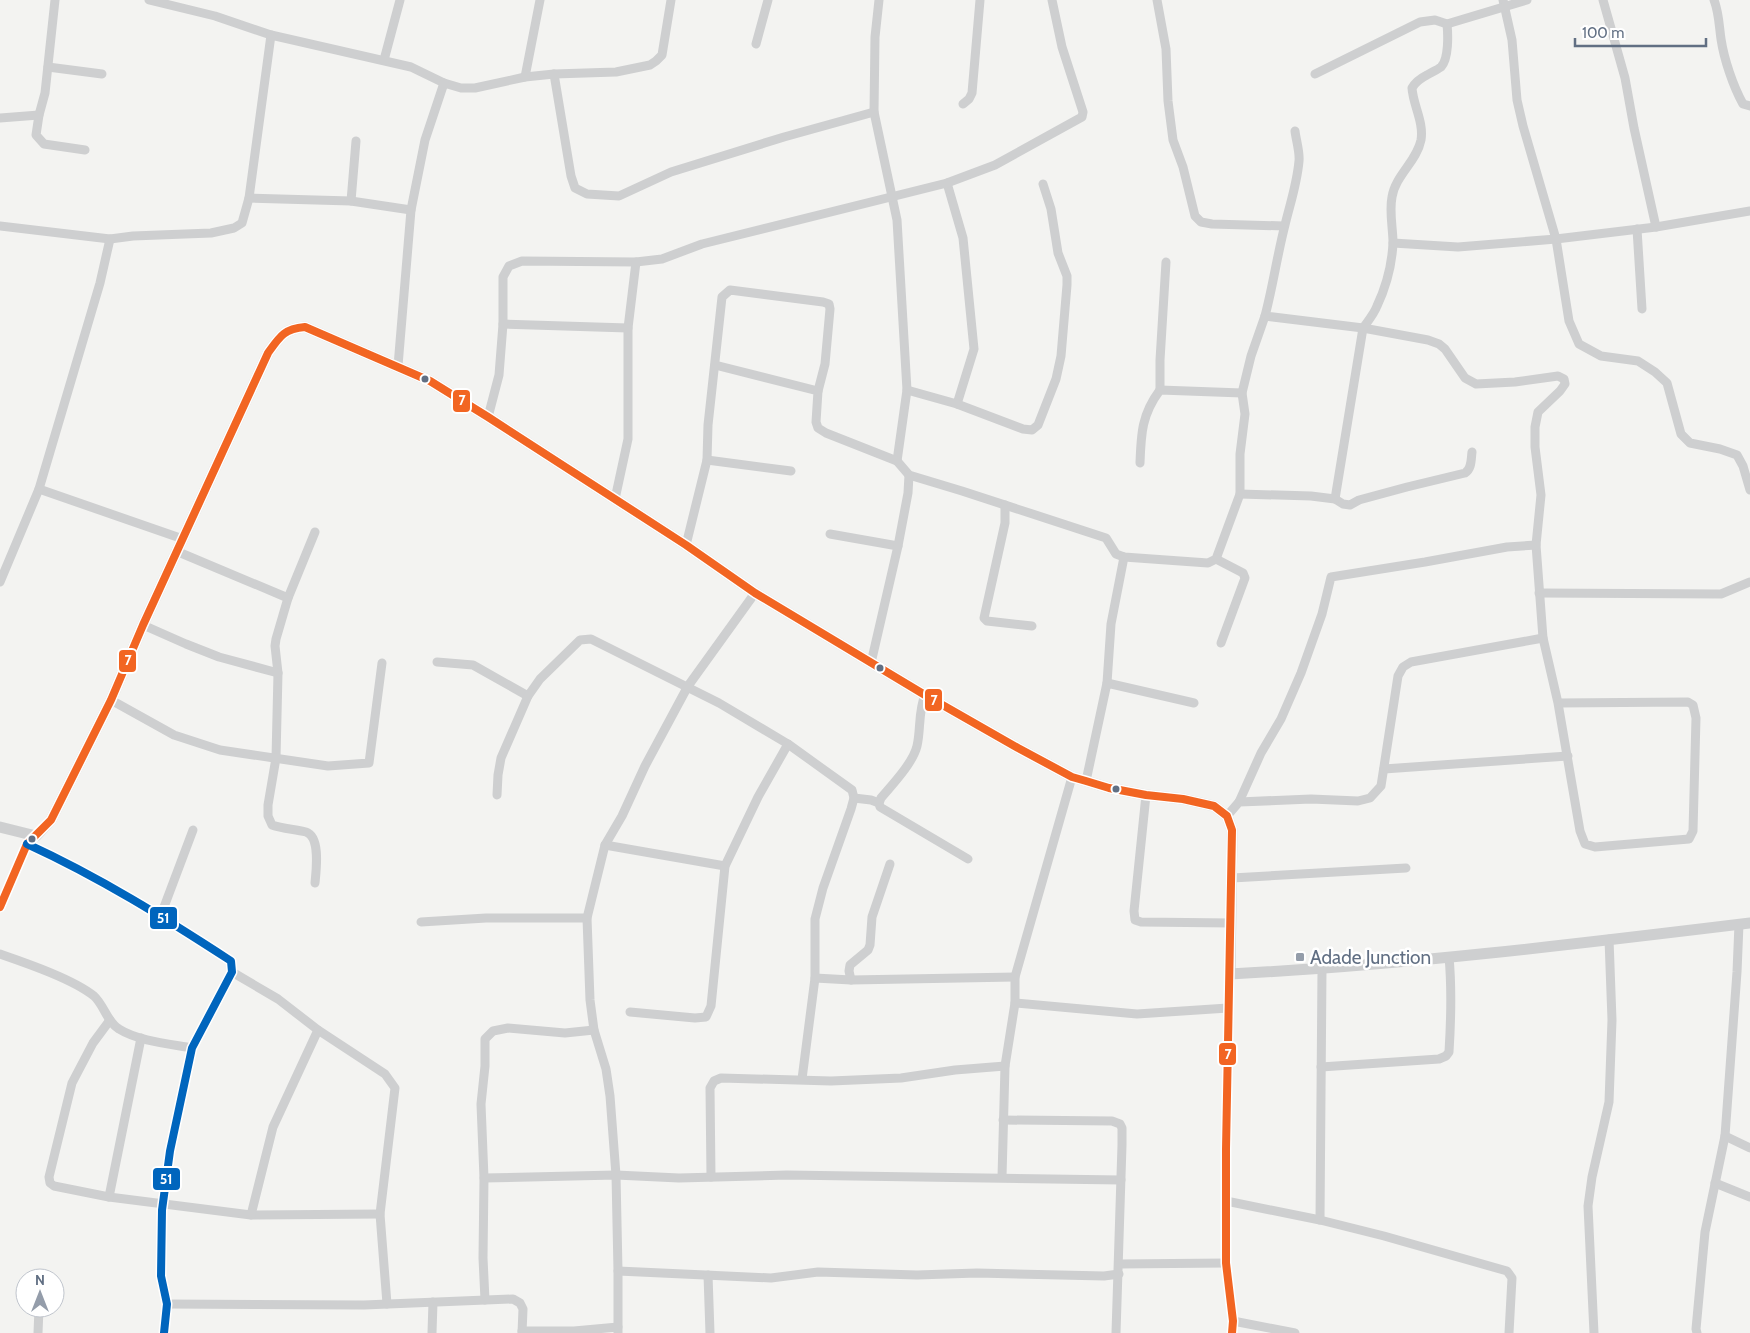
<svg xmlns="http://www.w3.org/2000/svg" width="1750" height="1333" viewBox="0 0 1750 1333" font-family="Cabin,sans-serif">
	<rect width="100%" height="100%" fill="#f3f3f1"/>
	<g fill="none" stroke-linecap="round" stroke-linejoin="round">
		<g stroke="#cecfd0" stroke-width="9">
			<polyline points="55,0 45,93 39,115 36,135 44,144 85,150"/>
			<polyline points="149,0 215,16 271,35 411,67 444,83 461,88 475,88 525,77 554,74 616,72 650,65 656,61 662,55 671,0"/>
			<polyline points="879,0 875,37 874,112 897,220 907,390 897,461"/>
			<polyline points="1157,0 1166,49 1168,101 1173,140 1183,167 1195,216 1201,222 1212,224 1284,226"/>
			<polyline points="1503,0 1512,40 1517,100 1523,126 1556,239 1569,321 1579,344 1601,356 1638,361 1655,372 1667,383 1681,434 1690,443 1720,449 1737,455 1743,466 1750,490"/>
			<polyline points="1603,0 1625,78 1634,128 1656,227"/>
			<path d="M1714 0C1719 13 1719 25 1721 39 1724 59 1733 86 1743 104L1750 106"/>
			<polyline points="756,44 768,0"/>
			<polyline points="384,60 400,0"/>
			<polyline points="48,67 102,74"/>
			<polyline points="554,74 571,176 575,188 587,194 619,196 671,172 784,137 874,112"/>
			<polyline points="1315,74 1420,22 1435,20 1447,24 1527,0"/>
			<polyline points="525,77 540,0"/>
			<polyline points="963,104 969,99 972,93 980,0"/>
			<polyline points="0,118 39,115"/>
			<path d="M1295 131C1296 140 1300 152 1299 161 1297 184 1290 204 1285 225 1277 256 1273 286 1265 316L1363 328 1428 340 1439 344 1445 349 1465 378 1476 384 1515 382 1558 376 1564 379 1565 384 1560 391 1538 412 1535 427V447L1541 495 1536 545 1543 638 1558 703 1580 831 1585 844 1595 847 1689 839 1693 831 1696 718 1693 705 1688 702 1558 703"/>
			<polyline points="947,183 963,238 974,349 957,404"/>
			<polyline points="249,198 351,201 411,210"/>
			<polyline points="351,201 356,141"/>
			<polyline points="0,226 110,239 133,236 211,233 234,228 242,223 249,198 271,35"/>
			<polyline points="1637,229 1642,309"/>
			<polyline points="1393,243 1458,247 1556,239 1656,227 1750,211"/>
			<polyline points="503,324 628,328"/>
			<polyline points="715,365 818,391 816,422 818,428 826,433 897,461 909,475 962,491 1106,538 1116,554 1124,557 1208,563 1216,559 1240,494 1240,454 1245,414 1242,393 1251,356 1265,316"/>
			<polyline points="398,366 411,210 425,140 444,83"/>
			<polyline points="907,390 957,404 1023,429 1032,430 1038,425 1056,379 1061,356 1067,285 1067,276 1058,253 1051,209 1043,184"/>
			<polyline points="1160,390 1160,360 1166,262"/>
			<polyline points="488,417 499,375 503,324 503,277 509,266 522,261 636,262 662,259 702,244 947,183 995,165 1082,117 1083,112 1062,47 1052,0"/>
			<polyline points="707,460 791,471"/>
			<path d="M1140 463C1141 433 1142 414 1160 390L1242 393"/>
			<polyline points="39,489 183,539"/>
			<path d="M1240 494 1311 496 1335 499 1343 504 1350 505 1359 500 1407 487 1465 473C1472 469 1471 459 1472 452"/>
			<polyline points="615,499 628,439 628,328 636,262"/>
			<path d="M1335 499 1363 328C1368 321 1374 314 1377 306 1386 287 1392 263 1393 243 1393 228 1389 212 1392 197 1395 176 1417 161 1421 140 1424 122 1413 105 1412 88 1416 81 1421 78 1427 75 1432 72 1437 70 1441 67 1449 59 1448 34 1447 24"/>
			<polyline points="1005,505 1005,523 984,618 987,621 1032,626"/>
			<path d="M315 532 288 598 276 639 275 646 278 673 276 758 268 805V816L272 825C283 829 295 829 306 832 321 837 316 871 315 883"/>
			<polyline points="830,534 898,546"/>
			<polyline points="686,545 707,460 708,425 722,297 730,290 823,302 829,304 830,309 825,364 818,391"/>
			<polyline points="176,551 288,598"/>
			<polyline points="1216,559 1243,573 1245,578 1221,643"/>
			<polyline points="0,582 39,489 100,283 110,239"/>
			<polyline points="1539,593 1721,594 1750,582"/>
			<polyline points="143,625 186,644 219,657 278,673"/>
			<polyline points="437,662 473,665 528,696"/>
			<polyline points="871,663 898,546 908,493 909,475"/>
			<polyline points="1107,683 1111,624 1124,557"/>
			<path d="M925 695C918 712 921 729 917 746 913 763 892 785 881 798L879 803 880 807 968 859"/>
			<polyline points="111,700 174,735 220,750 328,766 369,763 382,663"/>
			<polyline points="1384,769 1568,756"/>
			<polyline points="1086,781 1107,683 1194,703"/>
			<polyline points="497,795 498,775 501,758 528,696 540,679 580,640 591,639 719,703 788,744 852,790 854,798 851,809 823,888 815,919 815,978 802,1079"/>
			<polyline points="1146,795 1134,911 1135,920 1141,922 1231,923"/>
			<polyline points="854,798 871,800 879,803"/>
			<polyline points="1239,802 1261,753 1281,719 1301,673 1322,614 1331,577 1425,562 1507,547 1536,545"/>
			<polyline points="1227,816 1239,802 1311,799 1358,801 1370,798 1381,786 1398,676 1403,667 1411,662 1543,638"/>
			<path d="M27 844C99 877 165 918 231 961L232 972 192 1048 170 1151 162 1210 161 1276 167 1304 164 1333"/>
			<polyline points="605,845 725,866"/>
			<polyline points="1232,878 1406,868"/>
			<polyline points="0,907 27,844 30,841"/>
			<polyline points="161,915 193,830"/>
			<polyline points="421,922 486,918 587,918"/>
			<path d="M0 954C26 963 73 979 94 996 104 1005 107 1022 119 1029 138 1041 170 1044 192 1048"/>
			<polyline points="232,972 278,999 318,1030 385,1074 395,1088 380,1214 387,1304"/>
			<polyline points="1230,974 1226,1149 1226,1263 1233,1321 1232,1333"/>
			<polyline points="815,978 851,980 1015,977"/>
			<polyline points="851,980 849,971 850,965 868,950 870,945 872,917 890,864"/>
			<polyline points="1015,1003 1137,1014 1228,1008"/>
			<polyline points="630,1012 695,1018 706,1017 711,1006 725,866 758,797 788,744"/>
			<polyline points="110,1020 93,1043 72,1083 49,1177 50,1183 54,1186 109,1197 251,1215 380,1214"/>
			<path d="M1321 1067 1439 1059 1446 1056 1449 1052C1451 1020 1452 989 1449 957"/>
			<polyline points="1003,1120 1112,1121 1120,1124 1122,1128 1122,1145 1116,1333"/>
			<polyline points="1725,1136 1750,1148"/>
			<polyline points="711,1177 710,1088 714,1081 721,1078 831,1081 901,1078 955,1070 1005,1066"/>
			<polyline points="1002,1177 1005,1066 1015,1003 1015,977 1072,777"/>
			<polyline points="484,1178 616,1175 679,1178 787,1175 1121,1180"/>
			<polyline points="1715,1183 1750,1197"/>
			<polyline points="109,1197 141,1038"/>
			<polyline points="1226,1201 1320,1220 1384,1236 1507,1271 1512,1278 1509,1333"/>
			<polyline points="251,1215 273,1127 318,1030"/>
			<polyline points="1320,1220 1322,969"/>
			<polyline points="1119,1264 1226,1263"/>
			<polyline points="618,1271 771,1278 818,1272 917,1275 977,1273 1104,1276 1119,1274"/>
			<polyline points="708,1275 710,1333"/>
			<polyline points="485,1300 483,1258 484,1178 481,1104 485,1066 485,1039 493,1031 508,1028 565,1033 594,1030"/>
			<polyline points="167,1304 364,1305 513,1299 520,1303 523,1309 522,1333"/>
			<polyline points="1233,1321 1295,1333"/>
			<polyline points="522,1331 574,1331 618,1327"/>
			<polyline points="38,1333 39,1308"/>
			<polyline points="432,1333 433,1302"/>
			<polyline points="618,1333 618,1271 616,1175 610,1096 606,1069 594,1030 590,1000 587,918 605,845 622,816 645,766 688,686 755,593"/>
			<polyline points="1594,1333 1588,1206 1592,1177 1609,1102 1612,1020 1609,939"/>
			<polyline points="1697,1333 1696,1329 1705,1232 1725,1136 1737,972 1739,924"/>
		</g>
		<path stroke="#cecfd0" stroke-width="11" d="M0 827 36 836 51 820 111 700 143 625 268 353C280 336 284 329 305 327L430 381 488 417 686 545 755 593 925 695 1018 748 1072 777 1086 781 1109 788 1146 795 1183 799 1214 806 1227 816 1232 830 1230 974C1404 965 1577 944 1750 923"/>
		<defs>
			<path id="bus-1" d="M0 907 27 844 51 820 111 700 143 625 268 353C280 336 284 329 305 327L430 381 488 417 686 545 755 593 925 695 1018 748 1072 777 1086 781 1109 788 1146 795 1183 799 1214 806 1227 816 1232 830 1226 1149V1263L1233 1321 1232 1333"/>
			<path id="bus-2" d="M27 844C99 877 165 918 231 961L232 972 192 1048 170 1151 162 1210 161 1276 167 1304 164 1333"/>
		</defs>
		<use href="#bus-1" stroke="#fff" stroke-width="11"/>
		<use href="#bus-2" stroke="#fff" stroke-width="11"/>
		<use href="#bus-1" stroke="#f26522" stroke-width="8"/>
		<use href="#bus-2" stroke="#0065bd" stroke-width="8"/>
	</g>
	<g fill="#616f83" stroke="#fff" stroke-width="2">
		<circle cx="425" cy="379" r="4.5"/>
		<circle cx="880" cy="668" r="4.5"/>
		<circle cx="1116" cy="789" r="4.5"/>
		<circle cx="32" cy="839" r="4.5"/>
	</g>
	<rect fill="#949daa" stroke="#fff" stroke-width="2" x="1295" y="952" width="10" height="10" rx="2.5"/>
	<g text-anchor="middle" dominant-baseline="central" stroke-width="5" stroke-linejoin="round" paint-order="stroke">
		<g font-size="19" fill="#616f83" stroke="#fff" text-anchor="start">
			<text x="1310" y="957">Adade Junction</text>
		</g>
	</g>
	<g stroke="#fff" stroke-width="2">
		<rect x="452" y="389" width="19" height="24" rx="5" fill="#f26522"/>
		<rect x="118" y="649" width="19" height="24" rx="5" fill="#f26522"/>
		<rect x="924" y="688" width="19" height="24" rx="5" fill="#f26522"/>
		<rect x="149" y="906" width="29" height="24" rx="5" fill="#0065bd"/>
		<rect x="1218" y="1042" width="19" height="24" rx="5" fill="#f26522"/>
		<rect x="152" y="1167" width="29" height="24" rx="5" fill="#0065bd"/>
	</g>
	<g font-size="14" text-anchor="middle" font-weight="bold" fill="#fff">
		<text x="462" y="405">7</text>
		<text x="128" y="665">7</text>
		<text x="934" y="705">7</text>
		<text x="163" y="923">51</text>
		<text x="1228" y="1059">7</text>
		<text x="166" y="1184">51</text>
	</g>
	<g transform="translate(40 1293)"><circle r="24" fill="#ffffff" stroke="#c0c5cd"/>
	<path d="M0-4L9 19L0 12L-9 19Z" fill="#949daa"/>
	<text y="-8" font-size="14" font-weight="bold" text-anchor="middle" fill="#616f83">N</text>
	</g>
	<path d="M1575 38v8h131v-8" fill="none" stroke="#616f83" stroke-width="2.5"/>
	<text x="1582" y="38" font-size="15" fill="#616f83" stroke="#ffffff" stroke-width="4" paint-order="stroke">100 m</text>
</svg>
